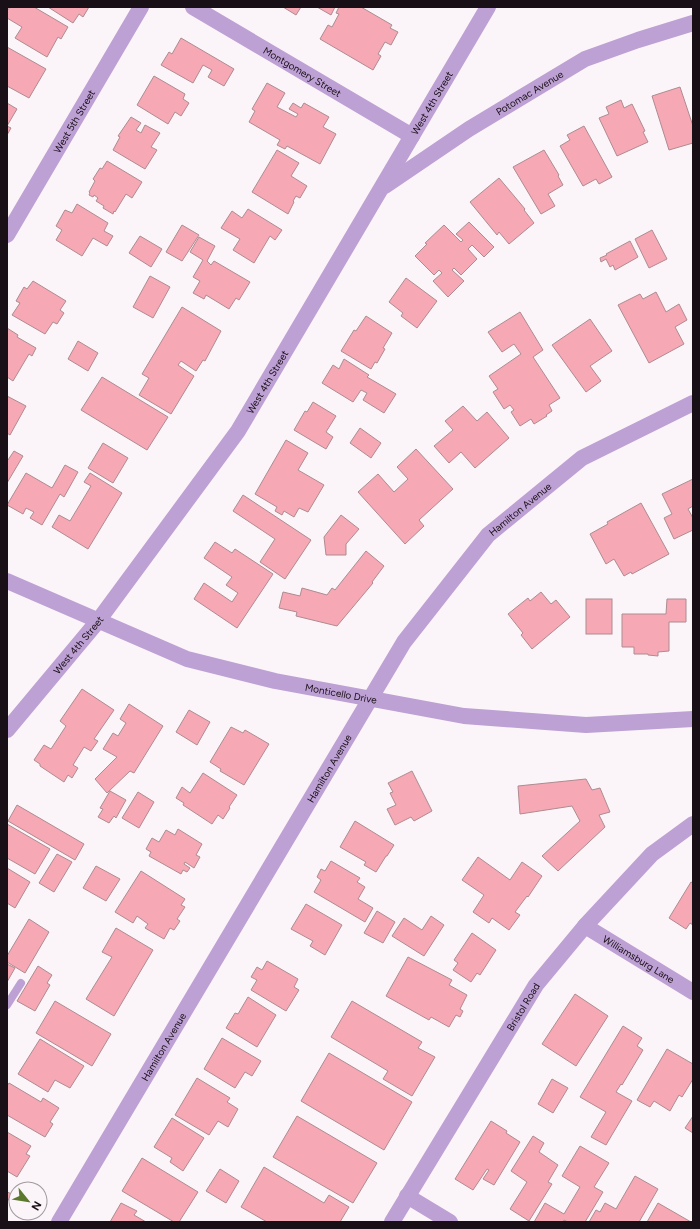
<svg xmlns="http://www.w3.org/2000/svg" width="700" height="1229" viewBox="0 0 700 1229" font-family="Figtree,sans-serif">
	<rect width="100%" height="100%" fill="#fbf5f9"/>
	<g fill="#f7a8b5" stroke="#ae8b90">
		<polygon points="10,7 34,7 68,27 61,39 58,37 47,57 15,38 22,27 7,18 7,11"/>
		<polygon points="48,7 89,7 83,17 79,14 73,23"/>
		<polygon points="283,7 301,7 296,15"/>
		<polygon points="317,7 335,7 331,15"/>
		<polygon points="339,7 361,7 392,25 390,28 398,32 391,45 385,42 378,54 381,56 373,70 320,39 328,25 332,27 339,14 336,13"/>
		<polygon points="181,38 234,69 224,86 208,77 212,70 203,65 193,83 161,65 169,52 172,54"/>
		<polygon points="7,47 46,69 29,98 7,86"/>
		<polygon points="154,76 185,94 183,99 189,103 181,116 175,112 168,124 137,105"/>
		<polygon points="267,83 285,93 277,107 296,117 298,114 289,109 293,103 301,108 304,103 329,117 323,127 336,134 320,164 287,146 285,149 277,145 280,140 249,122 255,111 252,109"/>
		<polygon points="680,87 693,126 693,143 669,150 652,96"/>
		<polygon points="621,100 624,108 632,104 645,131 643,132 648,142 617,156 599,118 609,114 606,107"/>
		<polygon points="7,103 17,109 7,126 11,128 7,135"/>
		<polygon points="131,117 141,123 136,130 141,133 145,125 160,133 151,147 157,150 145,169 113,150 120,137 118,136"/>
		<polygon points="584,126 612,177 599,184 596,179 583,186 560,146 570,140 567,135"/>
		<polygon points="277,150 299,163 291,176 307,186 300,198 296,196 293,201 294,202 288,214 252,192"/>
		<polygon points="544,150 559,175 558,176 563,185 548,194 555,206 541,214 513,167"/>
		<polygon points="107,161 142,182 132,198 126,194 115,212 114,211 113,214 103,208 104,206 96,201 98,198 94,195 93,197 89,195 90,193 89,192 95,181 93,179 100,168 102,169"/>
		<polygon points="499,178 525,209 524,210 534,223 509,244 499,232 497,235 470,202"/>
		<polygon points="77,204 108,223 104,231 113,236 107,246 93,238 82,256 56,240 62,230 56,226 65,210 72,213"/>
		<polygon points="248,209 282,230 275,240 270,236 254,263 233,250 240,239 221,228 232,211 242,218"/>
		<polygon points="469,222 494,247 484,257 472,245 468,249 477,259 461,275 454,268 452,270 464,281 448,297 433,281 442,273 439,270 434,275 415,256 427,244 425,243 444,225 461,242 463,240 456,234"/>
		<polygon points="182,225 199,235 182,261 166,252"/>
		<polygon points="652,230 667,259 649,268 635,239"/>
		<polygon points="140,236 162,249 151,267 129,253"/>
		<polygon points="199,237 215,246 207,261 211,265 214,261 250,282 239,300 236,298 229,309 206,295 204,299 193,293 200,281 193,277 203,260 190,252"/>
		<polygon points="630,241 638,257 615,270 613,265 610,267 606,259 601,262 600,258 607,255 606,254"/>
		<polygon points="150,276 170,287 153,318 133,307"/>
		<polygon points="406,278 437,301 417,328 401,316 403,313 389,302"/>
		<polygon points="33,281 66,301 60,310 64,313 57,324 53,322 45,334 12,315 20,303 16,301 24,287 27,289"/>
		<polygon points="656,292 666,312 679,304 687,320 675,327 684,344 649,363 618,305 640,294 643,299"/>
		<polygon points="182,307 221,331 205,361 203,360 196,371 181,361 178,365 194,376 171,414 139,395 149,378 142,374"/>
		<polygon points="520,312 543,350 533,357 560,398 549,405 552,411 546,415 547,416 534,424 531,419 520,426 511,412 514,410 510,405 504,409 493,392 498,389 489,376 521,354 514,344 502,352 488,332"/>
		<polygon points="366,316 392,333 383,348 385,349 377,363 375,362 371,369 341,351 354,330 356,331"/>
		<polygon points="590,319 612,351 590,366 601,381 586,392 552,345"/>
		<polygon points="7,328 18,335 17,337 36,348 32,356 29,354 13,381 7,377"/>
		<polygon points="78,341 98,353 88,371 68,359"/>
		<polygon points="344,359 369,375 367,377 396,394 384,413 363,400 367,393 361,390 353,402 322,383 333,365 339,369"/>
		<polygon points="102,377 168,417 147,450 81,410"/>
		<polygon points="7,396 26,406 10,435 7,433"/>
		<polygon points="313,402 336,416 326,432 333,437 326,449 294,430 305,411 307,412"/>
		<polygon points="463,406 477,421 487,412 509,438 475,468 461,452 449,463 434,446 453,430 445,421"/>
		<polygon points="360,428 381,443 371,458 350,443"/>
		<polygon points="286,440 308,453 298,470 324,485 308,512 299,508 294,517 284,511 282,515 275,511 277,507 255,494"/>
		<polygon points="103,443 128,458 113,483 88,468"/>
		<polygon points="416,449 453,489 419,520 424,526 405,544 358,492 378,474 394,492 408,479 397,467"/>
		<polygon points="14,451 23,456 7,483 7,459 8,460"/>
		<polygon points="65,465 78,472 64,497 60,494 42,525 30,518 34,512 26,508 23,514 7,505 26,473 52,488"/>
		<polygon points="90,473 122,493 88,549 52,527 59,515 70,521 91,486 84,482"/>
		<polygon points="693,479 693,506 688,509 693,518 693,530 674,539 664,518 672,514 662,494"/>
		<polygon points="243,495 311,540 285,579 260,562 275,539 233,511"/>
		<polygon points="641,503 669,554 632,574 631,572 624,576 614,559 606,564 590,534 608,524 607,522"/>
		<polygon points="341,515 359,529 346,544 346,555 326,555 324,537"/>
		<polygon points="215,542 232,553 235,549 273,574 237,628 194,599 204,583 232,602 238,593 226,585 232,577 204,558"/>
		<polygon points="366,551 384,566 372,582 373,583 337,626 296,616 297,612 279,608 283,592 300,596 302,588 327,595 332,588 335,590"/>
		<polygon points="541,592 551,604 556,600 570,617 532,649 521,635 523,633 508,614 528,598 530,601"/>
		<rect x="586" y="599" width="26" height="35"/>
		<polygon points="667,599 686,599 686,622 669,622 669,651 658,652 658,656 648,655 648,654 634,654 634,647 622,647 622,614 666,614"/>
		<polygon points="82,689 114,710 94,739 98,741 91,751 84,747 73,765 78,768 72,778 68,775 64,782 40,766 40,764 34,760 44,745 51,749 66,726 60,721"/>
		<polygon points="129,704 163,726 134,773 130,771 107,793 95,779 117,757 103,749 113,733 118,736 126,723 120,719"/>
		<polygon points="189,710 210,722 197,745 176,732"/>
		<polygon points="231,727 243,733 245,730 269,744 244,785 220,771 221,769 210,762"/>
		<polygon points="412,771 432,811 414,821 411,817 395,825 387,809 396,805 390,793 393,792 388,783"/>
		<polygon points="203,773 237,795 229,807 230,808 223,819 218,815 212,824 183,805 184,803 176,798 182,787 190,793"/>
		<polygon points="586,779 592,790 600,788 610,812 599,815 605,827 558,871 542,856 580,821 572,806 520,814 518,786"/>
		<polygon points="110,791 126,800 116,818 114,816 109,823 98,817 103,809 100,808"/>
		<polygon points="138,792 154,802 139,828 122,818"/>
		<polygon points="17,805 84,844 75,860 8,821"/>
		<polygon points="355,821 394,845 387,856 386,856 376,872 364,865 366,862 340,847"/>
		<polygon points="7,824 50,849 35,874 7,858"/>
		<polygon points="178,829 202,844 196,855 200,857 194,868 185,862 184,864 190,868 187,872 183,870 181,874 149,856 151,852 146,849 152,838 159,842 166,830 175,835"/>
		<polygon points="57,854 72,862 54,892 39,883"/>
		<polygon points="478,857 510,880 522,862 542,876 528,897 527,896 515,912 520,915 509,930 492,918 489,923 473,912 484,895 462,880"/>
		<polygon points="331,861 360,878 357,882 365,887 358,899 373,908 365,922 314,892 321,880 317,877 321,869 325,871"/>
		<polygon points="96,866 120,879 106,901 83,888"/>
		<polygon points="7,868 30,882 15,908 7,903"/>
		<polygon points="141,871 185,899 181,905 185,907 177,919 180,921 174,930 170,928 164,939 145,928 148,924 137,916 133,923 115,912"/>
		<polygon points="691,882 693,883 693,925 690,923 686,929 669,918"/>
		<polygon points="306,904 342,925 325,955 310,946 313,941 291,929"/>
		<polygon points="377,911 395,922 383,943 364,933"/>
		<polygon points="431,916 444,925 424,956 392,936 404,918 422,930"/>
		<polygon points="29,919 49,932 25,973 7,962 7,956"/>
		<polygon points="116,928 153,950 114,1016 86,999 112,957 102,952"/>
		<polygon points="472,933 496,950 480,975 477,973 471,982 453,970 458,963 454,960"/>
		<polygon points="408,957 452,980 449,985 467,995 460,1009 463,1011 460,1017 456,1015 449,1027 431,1017 429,1020 386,996"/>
		<polygon points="267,961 298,979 294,987 299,990 286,1011 251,990 257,980 251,977 257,967 262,970"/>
		<polygon points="7,964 15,968 7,982"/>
		<polygon points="38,966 52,975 47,983 50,985 35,1011 17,1001"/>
		<polygon points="575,994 608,1016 576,1066 542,1044"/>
		<polygon points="248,997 276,1015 257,1047 226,1028 235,1013 238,1014"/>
		<polygon points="55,1001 111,1034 92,1066 36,1033"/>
		<polygon points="352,1001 422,1042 418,1048 435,1057 412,1096 383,1079 388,1071 331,1037"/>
		<polygon points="623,1026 642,1038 637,1046 643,1050 622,1085 621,1084 616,1092 632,1101 606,1145 591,1137 606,1112 580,1097"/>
		<polygon points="222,1038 261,1061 252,1076 245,1072 235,1088 204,1069"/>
		<polygon points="40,1039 84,1066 70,1088 55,1080 48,1092 18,1074"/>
		<polygon points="667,1049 693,1064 693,1079 682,1097 679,1095 670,1111 654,1101 650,1107 637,1100"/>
		<polygon points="329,1053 412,1102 384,1150 301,1101"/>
		<polygon points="197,1078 230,1098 227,1102 238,1109 228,1127 218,1121 209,1135 175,1115"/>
		<polygon points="552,1079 568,1088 553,1113 538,1104"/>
		<polygon points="9,1083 41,1102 43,1098 59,1108 50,1122 53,1124 45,1137 7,1115 7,1086"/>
		<polygon points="297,1116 377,1163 353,1203 273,1157"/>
		<polygon points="693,1116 693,1133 685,1128"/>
		<polygon points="172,1118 204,1138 183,1171 170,1162 172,1158 154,1147"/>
		<polygon points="491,1121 507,1131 506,1133 520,1142 494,1185 483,1179 489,1170 487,1169 473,1190 455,1179"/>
		<polygon points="7,1132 31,1146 26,1154 30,1156 17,1177 7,1171"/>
		<polygon points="533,1136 544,1143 539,1152 558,1165 548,1182 552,1184 529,1221 510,1209 527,1182 511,1171"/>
		<polygon points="580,1146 609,1163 594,1187 603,1192 585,1222 568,1222 564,1220 563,1222 534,1222 545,1203 564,1214 580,1187 562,1176"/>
		<polygon points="142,1158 198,1192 179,1222 174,1222 122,1191"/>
		<polygon points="264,1167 324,1203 329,1195 349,1207 340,1222 267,1222 241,1207"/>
		<polygon points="220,1169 239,1181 226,1203 206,1191"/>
		<polygon points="635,1176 658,1189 639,1222 589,1222 596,1210 600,1212 605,1203 616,1209"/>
		<polygon points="7,1192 12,1194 7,1202"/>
		<polygon points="121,1203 137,1211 134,1215 146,1222 110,1222"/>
		<polygon points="658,1203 691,1222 647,1222"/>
	</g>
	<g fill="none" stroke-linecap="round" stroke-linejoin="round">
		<polyline stroke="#bda0d4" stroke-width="8" points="7,1005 21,983"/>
		<g stroke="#bda0d4" stroke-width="16">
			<path id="s1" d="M193 7 412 136"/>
			<path id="s2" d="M385 186 469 129 585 59 638 40 693 23"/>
			<path id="s3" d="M7 235 141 7"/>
			<path id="s4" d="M7 581 187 659 275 681 464 716 586 725 693 719"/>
			<path id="s5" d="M7 730 98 621 238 431 488 7"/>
			<path id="s6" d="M585 926 693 992"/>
			<polyline points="407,1196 450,1222"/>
			<path id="s7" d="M59 1222 404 642 488 535 582 458 693 403"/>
			<path id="s8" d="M392 1222 536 985 585 926 652 854 693 824"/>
		</g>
	</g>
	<g text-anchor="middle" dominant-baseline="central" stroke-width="4" stroke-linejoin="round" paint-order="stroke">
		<g font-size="10" fill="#190f16" stroke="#fbf5f9">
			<text stroke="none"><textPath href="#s1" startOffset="127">Montgomery Street</textPath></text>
			<text stroke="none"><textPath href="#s2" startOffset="172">Potomac Avenue</textPath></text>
			<text stroke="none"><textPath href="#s5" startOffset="759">West 4th Street</textPath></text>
			<text stroke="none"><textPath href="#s3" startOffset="132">West 5th Street</textPath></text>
			<text stroke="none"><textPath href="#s5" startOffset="435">West 4th Street</textPath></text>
			<text stroke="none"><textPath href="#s7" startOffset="852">Hamilton Avenue</textPath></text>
			<text stroke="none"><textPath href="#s5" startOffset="111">West 4th Street</textPath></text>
			<text stroke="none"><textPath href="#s4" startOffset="354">Monticello Drive</textPath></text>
			<text stroke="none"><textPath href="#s7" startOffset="528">Hamilton Avenue</textPath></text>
			<text stroke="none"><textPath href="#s6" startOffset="63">Williamsburg Lane</textPath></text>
			<text stroke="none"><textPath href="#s8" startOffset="252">Bristol Road</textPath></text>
			<text stroke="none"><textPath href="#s7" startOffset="204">Hamilton Avenue</textPath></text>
		</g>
	</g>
	<rect width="700" height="1229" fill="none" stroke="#190f16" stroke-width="16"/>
	<g transform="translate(28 1201) rotate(120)"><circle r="19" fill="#fbf5f9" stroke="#a1999e"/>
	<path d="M0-3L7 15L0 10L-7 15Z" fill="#5c782c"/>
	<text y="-6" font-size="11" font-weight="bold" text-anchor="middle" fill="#190f16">N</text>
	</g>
</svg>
